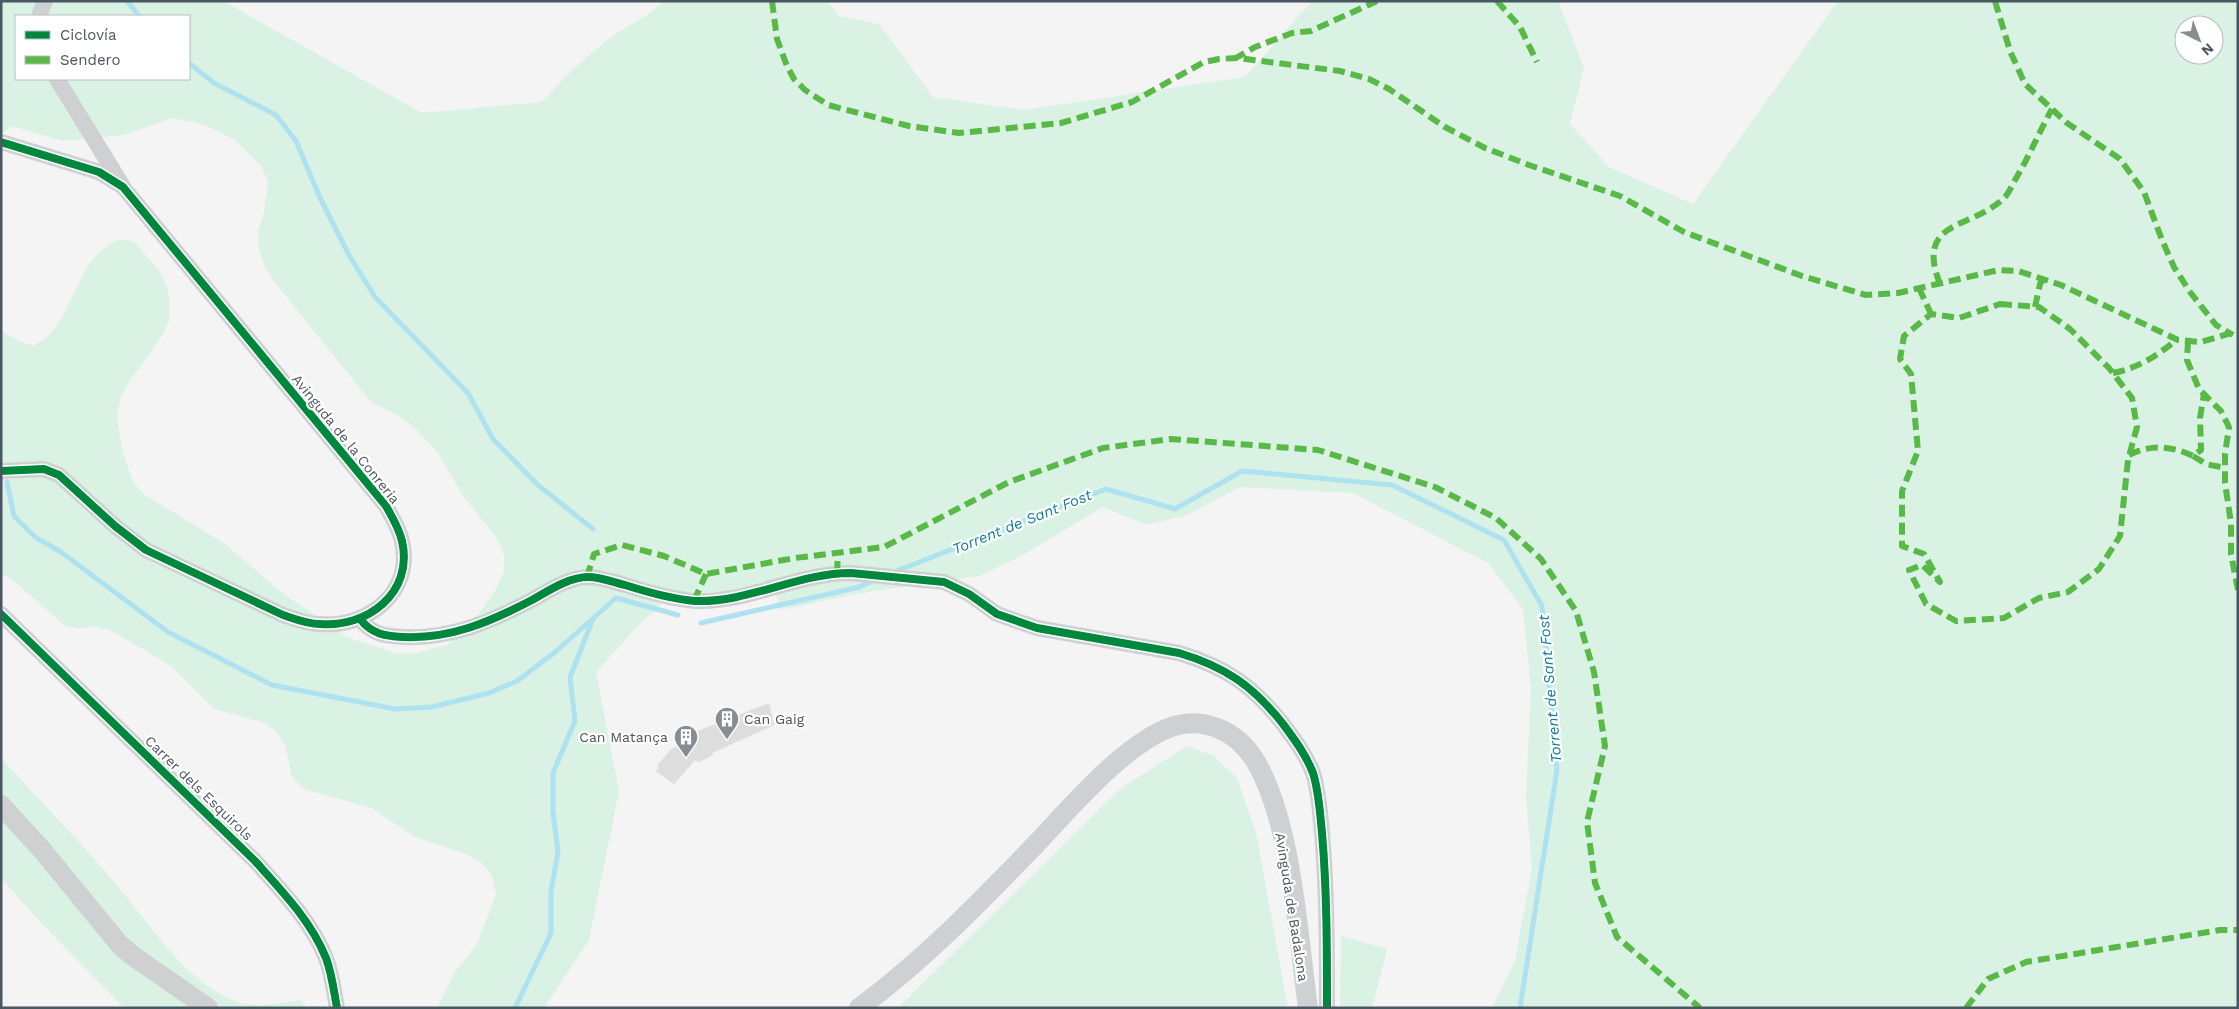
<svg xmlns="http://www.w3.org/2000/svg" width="2239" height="1009" viewBox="0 0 2239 1009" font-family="'Work Sans',sans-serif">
	<rect width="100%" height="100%" fill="#f4f4f4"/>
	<g fill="#d9f2e3" fill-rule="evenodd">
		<path d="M1 1H223L422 113 542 102C565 77 588 53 616 34 631 23 651 16 663 1H829L838 16 879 24 933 97 1024 110 1245 77 1312 1H1558L1584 68 1570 124 1609 167 1693 204 1838 1H2238V1008H1492L1515 961 1532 868 1526 797 1531 689 1523 609 1488 563 1353 493 1240 487 1187 515 1147 525 1103 507 1021 556 979 576 861 593 781 610 775 592 673 593 635 629 596 672 619 791 589 940 544 1008H437L455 972 477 944 496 894 492 876 482 863 466 854 415 837 371 808 304 789 292 777 285 745 276 731 262 722 214 709 171 666 112 631 95 626 79 629 64 625 14 581 1 574V331L17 340 33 346C39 342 45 339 49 335 75 308 79 259 114 242 119 239 128 241 133 241L159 270 167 287 170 303 169 320 162 336 130 380 121 397 117 414 122 450 133 482 145 495 225 544 280 591 346 637 396 653 414 654 449 644 480 612 496 589 504 572V554L496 537 463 496 438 453 415 428 401 417 371 402 273 280 264 265 259 249 258 232 263 217 268 182 261 166 235 140 205 125 173 118 124 135 62 141 12 126 1 135ZM16 16H189V79H16ZM2184 25H2214V55H2184Z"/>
		<polygon points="1187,746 1213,755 1237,778 1256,833 1288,1008 898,1008 1120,789"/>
		<path d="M1 758C40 801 81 842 118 887 151 925 182 977 230 999 253 1009 276 1004 300 1000L307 1008H124L42 924 1 878Z"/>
		<polygon points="1341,936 1387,949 1372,1008 1340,1008"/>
	</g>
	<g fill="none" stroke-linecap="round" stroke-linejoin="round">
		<g stroke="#aee2f0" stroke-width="5">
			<polyline points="127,1 139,16"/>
			<polyline points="189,63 214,83 276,115 296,141 321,200 349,255 375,297 468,393 493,439 538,485 593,529"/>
			<polyline points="7,482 14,516 35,537 61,552 168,632 272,685 395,709 432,707 489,693 517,681 554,653 616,598 678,615"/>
			<polyline points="894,572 1106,489 1175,509 1242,471 1392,485 1504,540 1542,606 1557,770 1520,1008"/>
			<polyline points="701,623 859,587 875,580"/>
			<polyline points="515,1008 551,933 551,891 558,852 553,812 553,773 575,721 570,677 593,619"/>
		</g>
	</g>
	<polygon fill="#ddddde" stroke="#e5e6e7" points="769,703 774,725 712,753 713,755 699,762 695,760 674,784 656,771 659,767 657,766 671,749 684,743 696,732"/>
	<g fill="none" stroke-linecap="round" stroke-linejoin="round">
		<g stroke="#ced0d2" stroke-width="16">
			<polyline points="39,16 45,1"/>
			<polyline points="57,79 122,185"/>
			<path d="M1 142 99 172 123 187 386 506C392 517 399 528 402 541 414 593 367 628 320 624 307 624 295 619 283 615L146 550 115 526 59 475 44 469 1 471"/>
			<path d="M1 614 255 861C282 891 311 921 326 958 332 974 334 992 337 1008"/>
			<path d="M360 619C372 634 384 636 403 637 451 639 490 622 532 600 548 591 569 577 588 577 600 577 613 582 625 585 647 592 671 599 695 601 748 603 798 573 851 573L944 582 969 594 997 614 1037 628 1179 653C1226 667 1253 686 1283 724 1295 740 1306 755 1313 773 1319 792 1320 813 1322 833 1327 891 1327 949 1327 1008"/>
		</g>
		<g stroke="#ced0d2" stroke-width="20">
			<polyline points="1,805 42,850 120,945 133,956 208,1008"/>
			<path d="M859 1008C924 960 980 902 1036 844 1070 808 1121 748 1166 729 1201 714 1237 730 1256 762 1292 824 1298 936 1308 1008"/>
		</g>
		<g stroke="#58b947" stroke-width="6" stroke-dasharray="12 6" stroke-linecap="butt">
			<polyline points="772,1 777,39 787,66 794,79 805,90 828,105 909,126 959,133 1061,123 1132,102 1204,62 1219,59 1237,58 1340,71 1369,79 1389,89 1445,127 1485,148 1529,165 1620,196 1684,232 1802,276 1866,295 1898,293 1999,270 2018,271 2061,285 2178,340 2201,342 2238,331"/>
			<polyline points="1497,1 1520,27 1537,62"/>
			<polyline points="1995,1 2010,51 2025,84 2067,123 2120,159 2144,192 2162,240 2174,267 2190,292 2216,325 2233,335"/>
			<polyline points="1234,59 1255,47 1292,33 1311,31 1377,1"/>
			<path d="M1940 284C1914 218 1973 230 2005 197 2009 193 2012 185 2015 180 2029 157 2039 132 2052 109"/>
			<polyline points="1919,288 1931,314"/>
			<polygon points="2000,304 2039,307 2070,329 2109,368 2132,398 2137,427 2128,460 2120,536 2099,569 2068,592 2039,598 2004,618 1956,621 1926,604 1909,570 1922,565 1940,582 1924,554 1902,546 1902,491 1918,451 1911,374 1900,359 1904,336 1931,314 1959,318"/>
			<polyline points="2035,307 2040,284 2044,278"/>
			<polyline points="2188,341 2187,360 2199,389 2221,411 2229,427 2225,454 2225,483 2231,523 2231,554 2238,590"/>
			<path d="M2113 373C2138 368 2157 356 2176 340"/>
			<path d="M2129 455C2150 444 2173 446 2193 456L2201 450 2200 418 2204 394"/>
			<polyline points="2193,456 2206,464 2225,468"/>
			<polyline points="837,573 838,553"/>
			<polyline points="587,577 594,554 622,545 664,556 706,574 795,558 884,547 1009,482 1103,448 1171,439 1318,450 1435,487 1496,518 1541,559 1576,611 1594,672 1605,746 1587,822 1595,883 1617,937 1700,1008"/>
			<polyline points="694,601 706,574"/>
			<polyline points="1966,1008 1988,979 2026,962 2220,930 2238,930"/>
		</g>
		<defs>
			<g id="cycleway">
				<path d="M1 142 99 172 123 187 386 506C392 517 399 528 402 541 414 593 367 628 320 624 307 624 295 619 283 615L146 550 115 526 59 475 44 469 1 471"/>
				<path d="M1 614 255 861C282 891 311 921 326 958 332 974 334 992 337 1008"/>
				<path d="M360 619C372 634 384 636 403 637 451 639 490 622 532 600 548 591 569 577 588 577 600 577 613 582 625 585 647 592 671 599 695 601 748 603 798 573 851 573L944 582 969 594 997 614 1037 628 1179 653C1226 667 1253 686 1283 724 1295 740 1306 755 1313 773 1319 792 1320 813 1322 833 1327 891 1327 949 1327 1008"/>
			</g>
		</defs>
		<use href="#cycleway" stroke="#fff" stroke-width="11"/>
		<use href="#cycleway" stroke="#00873e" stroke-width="8"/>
	</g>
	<defs>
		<symbol id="building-pin" viewBox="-11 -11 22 30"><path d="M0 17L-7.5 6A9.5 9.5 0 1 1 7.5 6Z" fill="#868d94" stroke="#fff"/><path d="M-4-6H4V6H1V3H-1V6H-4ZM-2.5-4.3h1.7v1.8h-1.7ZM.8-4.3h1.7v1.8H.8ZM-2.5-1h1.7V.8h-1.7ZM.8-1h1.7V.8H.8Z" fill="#fff"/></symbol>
	</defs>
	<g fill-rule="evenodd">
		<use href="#building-pin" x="713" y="705" width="28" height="38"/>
		<use href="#building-pin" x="672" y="723" width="28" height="38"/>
	</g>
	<g text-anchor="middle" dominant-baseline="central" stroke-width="4.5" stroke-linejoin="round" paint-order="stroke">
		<g font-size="14" fill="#4a5661" stroke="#fff">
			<text transform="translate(346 439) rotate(51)">Avinguda de la Conreria</text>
			<text transform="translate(199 788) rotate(44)">Carrer dels Esquirols</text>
			<text transform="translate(1292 907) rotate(81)">Avinguda de Badalona</text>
		</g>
		<g font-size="14" fill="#4a5661" stroke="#fff" text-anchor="start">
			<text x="744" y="719">Can Gaig</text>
			<text x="668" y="737" text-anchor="end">Can Matança</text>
		</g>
		<g font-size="15" font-style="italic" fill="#0c7c9b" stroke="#fff">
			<text transform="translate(1022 522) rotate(-22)">Torrent de Sant Fost</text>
			<text transform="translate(1550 689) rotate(-95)">Torrent de Sant Fost</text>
		</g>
	</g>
	<rect width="2239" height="1009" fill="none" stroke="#4a5661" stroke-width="5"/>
	<rect x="15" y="15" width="175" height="65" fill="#ffffff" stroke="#b7bbc0"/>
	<rect x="25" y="31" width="25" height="8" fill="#00873e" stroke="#b7bbc0"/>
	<text x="60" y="40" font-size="15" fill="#4a5661">Ciclovía</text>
	<rect x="25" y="56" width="25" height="8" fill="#58b947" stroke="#b7bbc0"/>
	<text x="60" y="65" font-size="15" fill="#4a5661">Sendero</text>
	<g transform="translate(2199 40) rotate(138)"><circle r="24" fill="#ffffff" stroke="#b7bbc0"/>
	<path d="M0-4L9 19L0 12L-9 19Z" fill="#868d94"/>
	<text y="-8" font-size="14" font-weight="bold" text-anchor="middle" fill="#4a5661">N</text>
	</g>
</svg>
